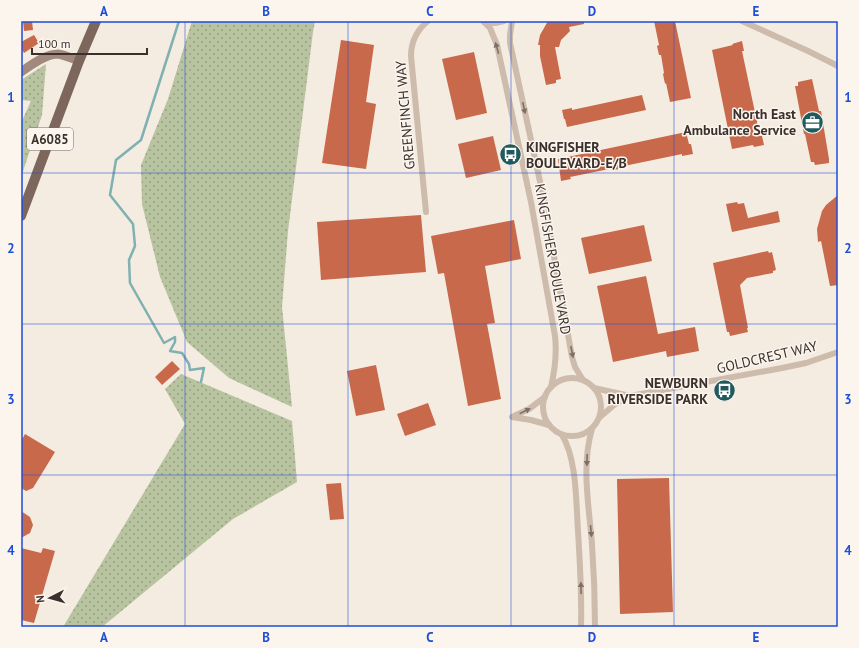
<svg xmlns="http://www.w3.org/2000/svg" width="859" height="648" viewBox="0 0 859 648" font-family="'PT Sans',sans-serif">
	<defs>
		<pattern id="grass-dots" width="8" height="8" patternUnits="userSpaceOnUse"><rect width="8" height="8" fill="#b8c4a0"/><path d="M2 2h.1M6 6h.1" fill="none" stroke="#97a083" stroke-width="1.8" stroke-linecap="round"/></pattern>
	</defs>
	<rect width="100%" height="100%" fill="#f4ebe1"/>
	<g fill="url(#grass-dots)">
		<polygon points="192,21 315,21 313,32 288,231 282,307 292,407 229,378 187,342 160,277 142,204 141,165 168,99"/>
		<polygon points="46,64 42,115 21,177 21,123 31,101 21,100 21,80"/>
		<polygon points="181,374 292,421 297,482 233,519 102,627 63,627 185,424 165,389"/>
	</g>
	<g fill="none" stroke-linecap="round" stroke-linejoin="round">
		<polyline stroke="#7fb0b2" stroke-width="2.5" points="179,21 141,140 116,160 110,195 133,224 135,246 129,260 130,283 164,343 175,337 175,342 170,351 182,353 189,364 190,370 204,368 201,382"/>
	</g>
	<g fill="#c8694b">
		<polygon points="23,21 32,21 33,30 24,31"/>
		<polygon points="548,21 584,21 584,24 569,27 570,31 561,40 559,47 555,47 561,79 556,80 556,83 546,85 540,56 540,45 538,45 540,35"/>
		<polygon points="654,21 675,21 691,98 670,102 666,83 665,84 663,74 664,73 661,55 659,55 657,46 659,45"/>
		<polygon points="34,35 39,43 24,53 21,48 21,42"/>
		<polygon points="341,40 374,45 366,102 376,104 366,169 322,163"/>
		<polygon points="742,41 744,51 742,51 760,136 762,136 764,145 754,147 753,145 732,149 712,50 733,45 732,44"/>
		<polygon points="474,52 487,113 456,120 442,59"/>
		<polygon points="812,79 819,111 821,111 829,159 829,163 815,165 814,162 811,162 805,134 804,134 795,86 798,86 798,82"/>
		<polygon points="642,95 646,110 567,127 565,119 564,119 562,110 572,108 572,110"/>
		<polygon points="686,132 689,144 691,144 693,154 682,156 682,154 624,166 625,167 615,170 614,168 570,177 571,179 561,181 558,159"/>
		<polygon points="493,136 501,170 466,178 458,144"/>
		<polygon points="838,195 838,285 830,286 821,241 818,242 817,229 822,211 826,205"/>
		<polygon points="737,202 738,204 744,203 748,218 778,211 780,222 732,232 726,204"/>
		<polygon points="421,215 426,272 321,280 317,222"/>
		<polygon points="514,220 521,259 485,266 495,323 487,324 501,399 468,406 444,273 438,274 431,236"/>
		<polygon points="644,225 652,261 589,274 581,238"/>
		<polygon points="768,251 769,253 772,252 776,270 773,271 773,273 747,278 740,285 748,328 747,328 748,332 730,336 729,332 727,332 713,263"/>
		<polygon points="646,276 658,334 695,327 699,351 667,357 666,351 613,362 597,286"/>
		<polygon points="172,361 180,369 162,385 155,377"/>
		<polygon points="376,365 385,410 356,416 347,371"/>
		<polygon points="428,403 436,425 405,436 397,414"/>
		<polygon points="25,434 55,452 33,488 26,491 21,488 21,441"/>
		<polygon points="669,478 673,612 620,614 617,479"/>
		<polygon points="341,483 344,519 330,520 326,484"/>
		<polygon points="21,511 30,517 33,525 30,533 21,538"/>
		<polygon points="21,548 41,553 43,548 55,551 34,623 21,620"/>
	</g>
	<g fill="none" stroke-linecap="round" stroke-linejoin="round">
		<g stroke="#cdbbac" stroke-width="6">
			<polyline points="512,21 510,35 510,43 544,200 572,357 575,367 583,380"/>
			<polyline points="742,21 808,51 838,66"/>
			<path d="M484 22 490 28 497 45 531 202 555 336C557 354 555 370 551 387"/>
			<polyline points="484,22 495,23 504,21"/>
			<path d="M426 212 411 56C411 42 417 30 428 21"/>
			<circle cx="572" cy="407" r="29"/>
			<polyline points="594,388 630,396"/>
			<polyline points="545,397 529,409 512,417 531,420 549,425"/>
			<polyline points="600,417 614,405 630,396 782,368 806,363 838,352"/>
			<path d="M592 429C581 466 589 506 592 544 594 572 595 600 595 627"/>
			<path d="M562 435C577 459 576 503 578 531 580 563 582 595 581 627"/>
		</g>
		<path stroke="#a18a7d" stroke-width="9" d="M21 72C31 65 46 54 58 54 65 55 73 59 79 61"/>
		<polyline stroke="#7d675c" stroke-width="10" points="21,216 79,61 96,21"/>
	</g>
	<defs><path id="oneway-solid" d="M-6-.8H1V-3.2L6.5 0L1 3.2V.8H-6Z"/></defs>
	<g fill="#7d6f65">
		<use href="#oneway-solid" transform="translate(497 48) rotate(-106)"/>
		<use href="#oneway-solid" transform="translate(524 108) rotate(78)"/>
		<use href="#oneway-solid" transform="translate(572 352) rotate(79)"/>
		<use href="#oneway-solid" transform="translate(525 411) rotate(-26)"/>
		<use href="#oneway-solid" transform="translate(587 460) rotate(91)"/>
		<use href="#oneway-solid" transform="translate(591 531) rotate(85)"/>
		<use href="#oneway-solid" transform="translate(581 588) rotate(-91)"/>
	</g>
	<path fill="none" stroke="#1d4ed8" stroke-width="1" stroke-opacity="0.55" d="M185 21V627M348 21V627M511 21V627M674 21V627M21 173H838M21 324H838M21 475H838"/>
	<defs>
		<symbol id="office-disc" viewBox="-11 -11 22 22"><circle r="9.5" fill="#1f5a5e" stroke="#fbf5ee"/><path d="M-6-3h4V-5.5h4V-3h4V5H-6ZM-1-4.5V-3h2v-1.5ZM-6 0V1H6V0Z" fill="#fff"/></symbol>
		<symbol id="bus-disc" viewBox="-11 -11 22 22"><circle r="9.5" fill="#1f5a5e" stroke="#fbf5ee"/><path d="M-5-6H5V4H4V6H2V4H-2V6H-4V4H-5ZM-3.5-4V0h7V-4ZM-3.5 1.2v1.5H-2V1.2ZM2 1.2v1.5H3.5V1.2Z" fill="#fff"/></symbol>
	</defs>
	<g fill-rule="evenodd">
		<use href="#office-disc" x="800" y="110" width="25" height="25"/>
		<use href="#bus-disc" x="498" y="142" width="25" height="25"/>
		<use href="#bus-disc" x="712" y="378" width="25" height="25"/>
	</g>
	<g text-anchor="middle" dominant-baseline="central" stroke-width="3" stroke-linejoin="round" paint-order="stroke">
		<rect fill="#fbf5ee" stroke="#756b66" stroke-width="1" x="27" y="128" width="46" height="22" rx="3"/>
		<g font-size="13" font-weight="bold" fill="#3b302b">
			<text x="50" y="139">A6085</text>
		</g>
		<g font-size="14" font-weight="bold" fill="#3b302b" stroke="#fbf5ee" text-anchor="end">
			<text x="796" y="114">North East<tspan x="796" dy="16">Ambulance Service</tspan></text>
			<text x="526" y="147" text-anchor="start">KINGFISHER<tspan x="526" dy="16">BOULEVARD-E/B</tspan></text>
			<text x="708" y="383">NEWBURN<tspan x="708" dy="16">RIVERSIDE PARK</tspan></text>
		</g>
		<g font-size="14" fill="#3b302b" stroke="#fbf5ee">
			<text transform="translate(405 115) rotate(-95)">GREENFINCH WAY</text>
			<text transform="translate(553 259) rotate(80)">KINGFISHER BOULEVARD</text>
			<text transform="translate(767 357) rotate(-13)">GOLDCREST WAY</text>
		</g>
	</g>
	<rect width="859" height="648" fill="none" stroke="#fbf5ee" stroke-width="44"/>
	<g transform="translate(50 598) rotate(264)" stroke="#fbf5ee" stroke-width="3" paint-order="stroke">
	<path d="M0-3L7 15L0 10L-7 15Z" fill="#3b302b"/>
	<text y="-6" font-size="11" font-weight="bold" text-anchor="middle" fill="#3b302b">N</text>
	</g>
	<path d="M32 48v6h115v-6" fill="none" stroke="#3b302b" stroke-width="2"/>
	<text x="38" y="48" font-size="12" fill="#3b302b" stroke="#fbf5ee" stroke-width="3" paint-order="stroke">100 m</text>
	<rect x="22" y="22" width="815" height="604" fill="none" stroke="#1d4ed8" stroke-width="1.5"/>
	<g font-size="13" text-anchor="middle" font-weight="bold" fill="#1d4ed8">
		<text x="104" y="16">A</text>
		<text x="266" y="16">B</text>
		<text x="430" y="16">C</text>
		<text x="592" y="16">D</text>
		<text x="756" y="16">E</text>
		<text x="11" y="102">1</text>
		<text x="848" y="102">1</text>
		<text x="11" y="253">2</text>
		<text x="848" y="253">2</text>
		<text x="11" y="404">3</text>
		<text x="848" y="404">3</text>
		<text x="11" y="555">4</text>
		<text x="848" y="555">4</text>
		<text x="104" y="642">A</text>
		<text x="266" y="642">B</text>
		<text x="430" y="642">C</text>
		<text x="592" y="642">D</text>
		<text x="756" y="642">E</text>
	</g>
</svg>
